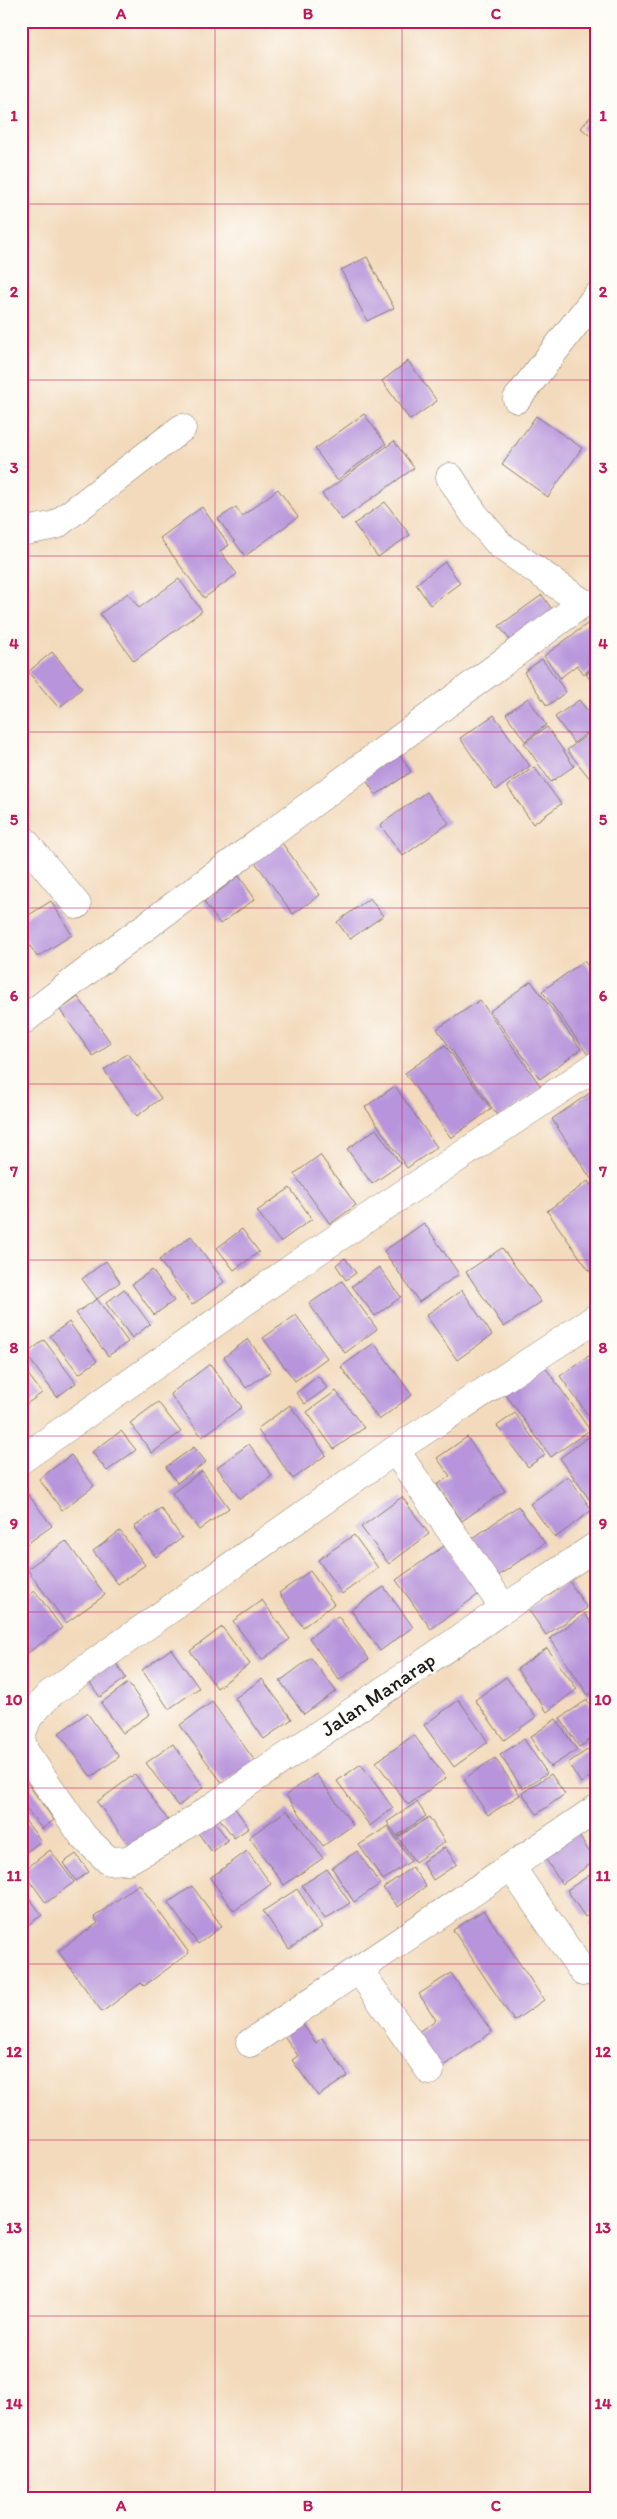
<svg xmlns="http://www.w3.org/2000/svg" width="617" height="2519" viewBox="0 0 617 2519" font-family="Itim,sans-serif">
	<rect width="100%" height="100%" fill="#fdfcf7"/>
	<filter id="ink" filterUnits="userSpaceOnUse"><feTurbulence type="fractalNoise" baseFrequency=".02" numOctaves="2"/><feDisplacementMap in="SourceGraphic" scale="10" xChannelSelector="R" yChannelSelector="G"/><feConvolveMatrix kernelMatrix="1 2 1 2 8 2 1 2 1" color-interpolation-filters="sRGB"/></filter>
	<filter id="wash" filterUnits="userSpaceOnUse"><feTurbulence type="fractalNoise" baseFrequency=".0096" numOctaves="4" result="noise"/><feDisplacementMap in="SourceGraphic" scale="20" xChannelSelector="R" yChannelSelector="G"/><feGaussianBlur stdDeviation="1.12" result="paint"/><feColorMatrix in="noise" values="0 0 0 0 0 0 0 0 0 0 0 0 0 0 0 0 0 1.4 0 .05"/><feComposite in="paint" operator="in"/></filter>
	<g filter="url(#wash)">
		<rect width="100%" height="100%" fill="#f3dabc"/>
		<g id="blocks">
			<g fill="#b794db">
				<polygon points="596,110 596,141 581,128"/>
				<polygon points="367,257 394,308 367,321 341,270"/>
				<polygon points="408,361 437,401 410,420 382,381"/>
				<polygon points="364,414 386,444 337,480 315,449"/>
				<polygon points="536,416 582,448 548,497 502,464"/>
				<polygon points="394,441 414,468 342,520 322,494"/>
				<polygon points="278,489 298,517 245,556 218,519 236,507 242,516"/>
				<polygon points="385,502 410,535 378,557 354,524"/>
				<polygon points="202,507 229,545 220,551 237,574 204,598 160,538"/>
				<polygon points="445,562 460,583 430,605 416,584"/>
				<polygon points="179,579 202,611 134,661 100,614 128,593 139,608"/>
				<polygon points="542,595 554,612 512,643 499,626"/>
				<polygon points="591,621 596,627 596,665 584,674 577,665 560,678 544,656"/>
				<polygon points="52,652 82,688 59,708 28,672"/>
				<polygon points="542,659 566,692 547,706 524,672"/>
				<polygon points="596,667 596,688 586,674"/>
				<polygon points="528,698 546,725 525,741 506,714"/>
				<polygon points="579,700 596,721 596,726 574,743 555,717"/>
				<polygon points="494,715 530,766 496,790 460,738"/>
				<polygon points="547,727 574,766 551,782 524,743"/>
				<polygon points="596,728 596,778 592,781 567,750"/>
				<polygon points="394,746 411,772 376,795 359,770"/>
				<polygon points="534,767 561,804 533,824 507,786"/>
				<polygon points="426,792 449,823 403,856 380,825"/>
				<polygon points="282,843 320,895 293,914 255,862"/>
				<polygon points="239,876 255,899 220,924 204,902"/>
				<polygon points="370,898 383,916 350,939 337,922"/>
				<polygon points="51,901 72,935 37,957 21,931 21,920"/>
				<polygon points="584,961 596,977 596,1056 591,1059 542,991"/>
				<polygon points="531,981 581,1049 540,1079 490,1011"/>
				<polygon points="78,997 111,1043 93,1056 60,1010"/>
				<polygon points="480,1000 542,1088 499,1118 437,1029"/>
				<polygon points="445,1045 491,1109 451,1138 405,1073"/>
				<polygon points="128,1053 161,1098 137,1116 104,1070"/>
				<polygon points="395,1086 437,1147 407,1168 365,1107"/>
				<polygon points="594,1090 596,1180 593,1182 552,1119"/>
				<polygon points="376,1129 401,1164 372,1184 347,1149"/>
				<polygon points="320,1155 356,1205 330,1224 294,1174"/>
				<polygon points="588,1181 596,1192 596,1270 591,1273 547,1211"/>
				<polygon points="290,1188 312,1219 280,1242 257,1211"/>
				<polygon points="424,1223 459,1274 419,1302 384,1251"/>
				<polygon points="242,1229 259,1252 234,1270 217,1248"/>
				<polygon points="191,1236 224,1282 192,1305 159,1260"/>
				<polygon points="502,1248 541,1302 504,1327 466,1272"/>
				<polygon points="345,1258 356,1273 346,1280 336,1265"/>
				<polygon points="106,1261 120,1282 97,1299 82,1279"/>
				<polygon points="379,1267 401,1297 375,1316 352,1286"/>
				<polygon points="152,1270 174,1301 154,1315 132,1284"/>
				<polygon points="342,1281 377,1329 345,1353 309,1304"/>
				<polygon points="124,1289 150,1324 132,1338 106,1303"/>
				<polygon points="462,1290 492,1335 457,1360 426,1315"/>
				<polygon points="97,1299 128,1342 108,1356 76,1313"/>
				<polygon points="296,1315 327,1358 295,1381 263,1338"/>
				<polygon points="69,1322 97,1361 79,1374 50,1336"/>
				<polygon points="248,1339 271,1371 246,1388 224,1357"/>
				<polygon points="44,1340 76,1383 57,1397 26,1354"/>
				<polygon points="374,1343 412,1395 379,1420 341,1367"/>
				<polygon points="596,1351 596,1420 593,1422 560,1376"/>
				<polygon points="540,1360 590,1430 551,1457 501,1388"/>
				<polygon points="210,1364 242,1407 202,1437 170,1394"/>
				<polygon points="21,1365 42,1393 21,1408"/>
				<polygon points="318,1376 327,1388 305,1404 296,1393"/>
				<polygon points="336,1391 364,1428 334,1449 307,1412"/>
				<polygon points="158,1402 181,1432 152,1453 130,1423"/>
				<polygon points="290,1405 326,1455 293,1479 257,1429"/>
				<polygon points="515,1413 545,1455 528,1467 497,1426"/>
				<polygon points="121,1431 136,1450 107,1471 92,1452"/>
				<polygon points="592,1434 596,1439 596,1509 560,1458"/>
				<polygon points="467,1437 505,1491 462,1521 437,1485 450,1476 437,1458"/>
				<polygon points="249,1444 272,1476 240,1499 217,1467"/>
				<polygon points="194,1447 206,1462 177,1483 166,1467"/>
				<polygon points="71,1455 94,1486 62,1510 39,1479"/>
				<polygon points="202,1471 229,1508 199,1530 172,1493"/>
				<polygon points="568,1476 592,1510 555,1538 530,1504"/>
				<polygon points="27,1493 52,1526 21,1548 21,1497"/>
				<polygon points="402,1497 429,1534 389,1564 361,1527"/>
				<polygon points="518,1506 545,1543 495,1578 469,1541"/>
				<polygon points="161,1508 182,1538 156,1557 134,1527"/>
				<polygon points="120,1531 145,1565 118,1584 93,1551"/>
				<polygon points="354,1535 378,1568 342,1594 318,1560"/>
				<polygon points="66,1541 105,1595 66,1623 27,1569"/>
				<polygon points="444,1546 479,1594 431,1629 396,1580"/>
				<polygon points="310,1571 334,1604 303,1627 279,1593"/>
				<polygon points="21,1581 28,1590 21,1595"/>
				<polygon points="569,1581 587,1608 546,1635 528,1609"/>
				<polygon points="384,1587 413,1627 380,1651 351,1610"/>
				<polygon points="35,1591 62,1628 25,1655 21,1650 21,1601"/>
				<polygon points="262,1600 290,1639 262,1660 233,1621"/>
				<polygon points="585,1614 596,1630 596,1690 588,1695 550,1638"/>
				<polygon points="338,1616 369,1659 339,1680 309,1638"/>
				<polygon points="222,1627 250,1664 217,1688 190,1651"/>
				<polygon points="547,1648 577,1689 547,1712 517,1669"/>
				<polygon points="171,1649 199,1688 169,1709 142,1670"/>
				<polygon points="311,1658 336,1691 304,1714 280,1681"/>
				<polygon points="114,1660 126,1678 100,1697 87,1679"/>
				<polygon points="506,1677 536,1717 504,1740 475,1700"/>
				<polygon points="262,1679 292,1719 264,1739 235,1698"/>
				<polygon points="128,1683 150,1714 123,1733 101,1703"/>
				<polygon points="459,1700 488,1742 454,1767 424,1725"/>
				<polygon points="587,1700 596,1713 596,1736 579,1747 560,1718"/>
				<polygon points="212,1702 255,1761 223,1784 180,1725"/>
				<polygon points="87,1713 119,1757 91,1777 59,1733"/>
				<polygon points="556,1719 577,1750 550,1767 530,1737"/>
				<polygon points="414,1735 446,1778 408,1805 376,1762"/>
				<polygon points="524,1739 547,1773 523,1789 500,1755"/>
				<polygon points="173,1744 204,1787 178,1806 146,1763"/>
				<polygon points="596,1744 596,1773 581,1783 568,1763"/>
				<polygon points="495,1758 520,1795 488,1815 464,1779"/>
				<polygon points="361,1764 393,1808 370,1826 337,1781"/>
				<polygon points="135,1774 168,1820 130,1847 97,1802"/>
				<polygon points="316,1774 353,1825 323,1846 286,1795"/>
				<polygon points="551,1774 565,1794 537,1814 522,1793"/>
				<polygon points="25,1780 54,1820 42,1829 21,1801 21,1783"/>
				<polygon points="417,1802 426,1816 397,1836 387,1822"/>
				<polygon points="234,1807 249,1828 234,1838 219,1818"/>
				<polygon points="287,1810 323,1858 284,1885 249,1837"/>
				<polygon points="21,1815 41,1841 21,1856"/>
				<polygon points="429,1817 445,1842 415,1862 398,1837"/>
				<polygon points="214,1821 228,1840 212,1852 198,1833"/>
				<polygon points="388,1826 411,1861 383,1880 359,1845"/>
				<polygon points="575,1829 595,1861 562,1884 541,1852"/>
				<polygon points="445,1847 457,1864 433,1880 422,1862"/>
				<polygon points="50,1850 74,1882 46,1903 23,1871"/>
				<polygon points="247,1851 271,1884 234,1911 210,1878"/>
				<polygon points="357,1851 380,1884 354,1902 332,1868"/>
				<polygon points="76,1854 89,1872 76,1881 63,1863"/>
				<polygon points="412,1867 426,1886 398,1907 383,1888"/>
				<polygon points="327,1869 350,1903 325,1919 302,1885"/>
				<polygon points="596,1871 596,1910 585,1917 567,1890"/>
				<polygon points="139,1884 189,1953 144,1986 141,1983 102,2012 58,1951 98,1923 94,1917"/>
				<polygon points="192,1886 222,1926 198,1944 168,1903"/>
				<polygon points="21,1887 42,1915 21,1930"/>
				<polygon points="297,1889 322,1927 289,1949 263,1911"/>
				<polygon points="484,1910 544,2000 514,2021 453,1930"/>
				<polygon points="596,1920 596,1933 589,1924"/>
				<polygon points="451,1973 492,2032 439,2069 415,2034 436,2020 419,1994"/>
				<polygon points="301,2022 316,2043 322,2038 348,2076 318,2096 292,2060 298,2056 283,2034"/>
			</g>
		</g>
	</g>
	<g filter="url(#ink)">
		<use href="#blocks" fill-opacity="0" stroke="#887b6c" stroke-width="1"/>
		<g fill="none" stroke-linecap="round" stroke-linejoin="round">
			<defs>
				<g id="street">
					<polyline points="517,399 596,297"/>
					<polyline points="450,477 474,514 500,545 583,603 596,604"/>
					<polyline points="21,532 56,525 182,428"/>
					<polyline points="21,837 77,905"/>
					<polyline points="21,1022 121,945 583,603"/>
					<polyline points="395,1450 504,1608"/>
					<polyline points="21,1460 301,1262 596,1066"/>
					<polyline points="21,1735 29,1716 50,1694 395,1450 596,1318"/>
					<polyline points="21,1738 25,1752 83,1836 109,1861 128,1860 161,1842 596,1546"/>
					<polyline points="511,1867 583,1972"/>
					<polyline points="359,1970 430,2071"/>
					<polyline points="250,2043 596,1809"/>
				</g>
			</defs>
			<use href="#street" stroke="#887b6c" stroke-width="29"/>
			<use href="#street" stroke="#fff" stroke-width="28"/>
		</g>
	</g>
	<path fill="none" stroke="#c2185b" stroke-width="1" stroke-opacity="0.55" d="M215 21V2498M402 21V2498M21 204H596M21 380H596M21 556H596M21 732H596M21 908H596M21 1084H596M21 1260H596M21 1436H596M21 1612H596M21 1788H596M21 1964H596M21 2140H596M21 2316H596"/>
	<g text-anchor="middle" dominant-baseline="central" stroke-width="4.5" stroke-linejoin="round" paint-order="stroke">
		<g font-size="21" fill="#1c1c1c" stroke="#fdfcf7">
			<text transform="translate(378 1694) rotate(-34)">Jalan Manarap</text>
		</g>
	</g>
	<rect width="617" height="2519" fill="none" stroke="#fdfcf7" stroke-width="55"/>
	<rect x="28" y="28" width="562" height="2464" fill="none" stroke="#c2185b" stroke-width="2"/>
	<g font-size="16" text-anchor="middle" font-weight="bold" fill="#c2185b">
		<text x="121" y="19">A</text>
		<text x="308" y="19">B</text>
		<text x="496" y="19">C</text>
		<text x="14" y="121">1</text>
		<text x="603" y="121">1</text>
		<text x="14" y="297">2</text>
		<text x="603" y="297">2</text>
		<text x="14" y="473">3</text>
		<text x="603" y="473">3</text>
		<text x="14" y="649">4</text>
		<text x="603" y="649">4</text>
		<text x="14" y="825">5</text>
		<text x="603" y="825">5</text>
		<text x="14" y="1001">6</text>
		<text x="603" y="1001">6</text>
		<text x="14" y="1177">7</text>
		<text x="603" y="1177">7</text>
		<text x="14" y="1353">8</text>
		<text x="603" y="1353">8</text>
		<text x="14" y="1529">9</text>
		<text x="603" y="1529">9</text>
		<text x="14" y="1705">10</text>
		<text x="603" y="1705">10</text>
		<text x="14" y="1881">11</text>
		<text x="603" y="1881">11</text>
		<text x="14" y="2057">12</text>
		<text x="603" y="2057">12</text>
		<text x="14" y="2233">13</text>
		<text x="603" y="2233">13</text>
		<text x="14" y="2409">14</text>
		<text x="603" y="2409">14</text>
		<text x="121" y="2511">A</text>
		<text x="308" y="2511">B</text>
		<text x="496" y="2511">C</text>
	</g>
</svg>
